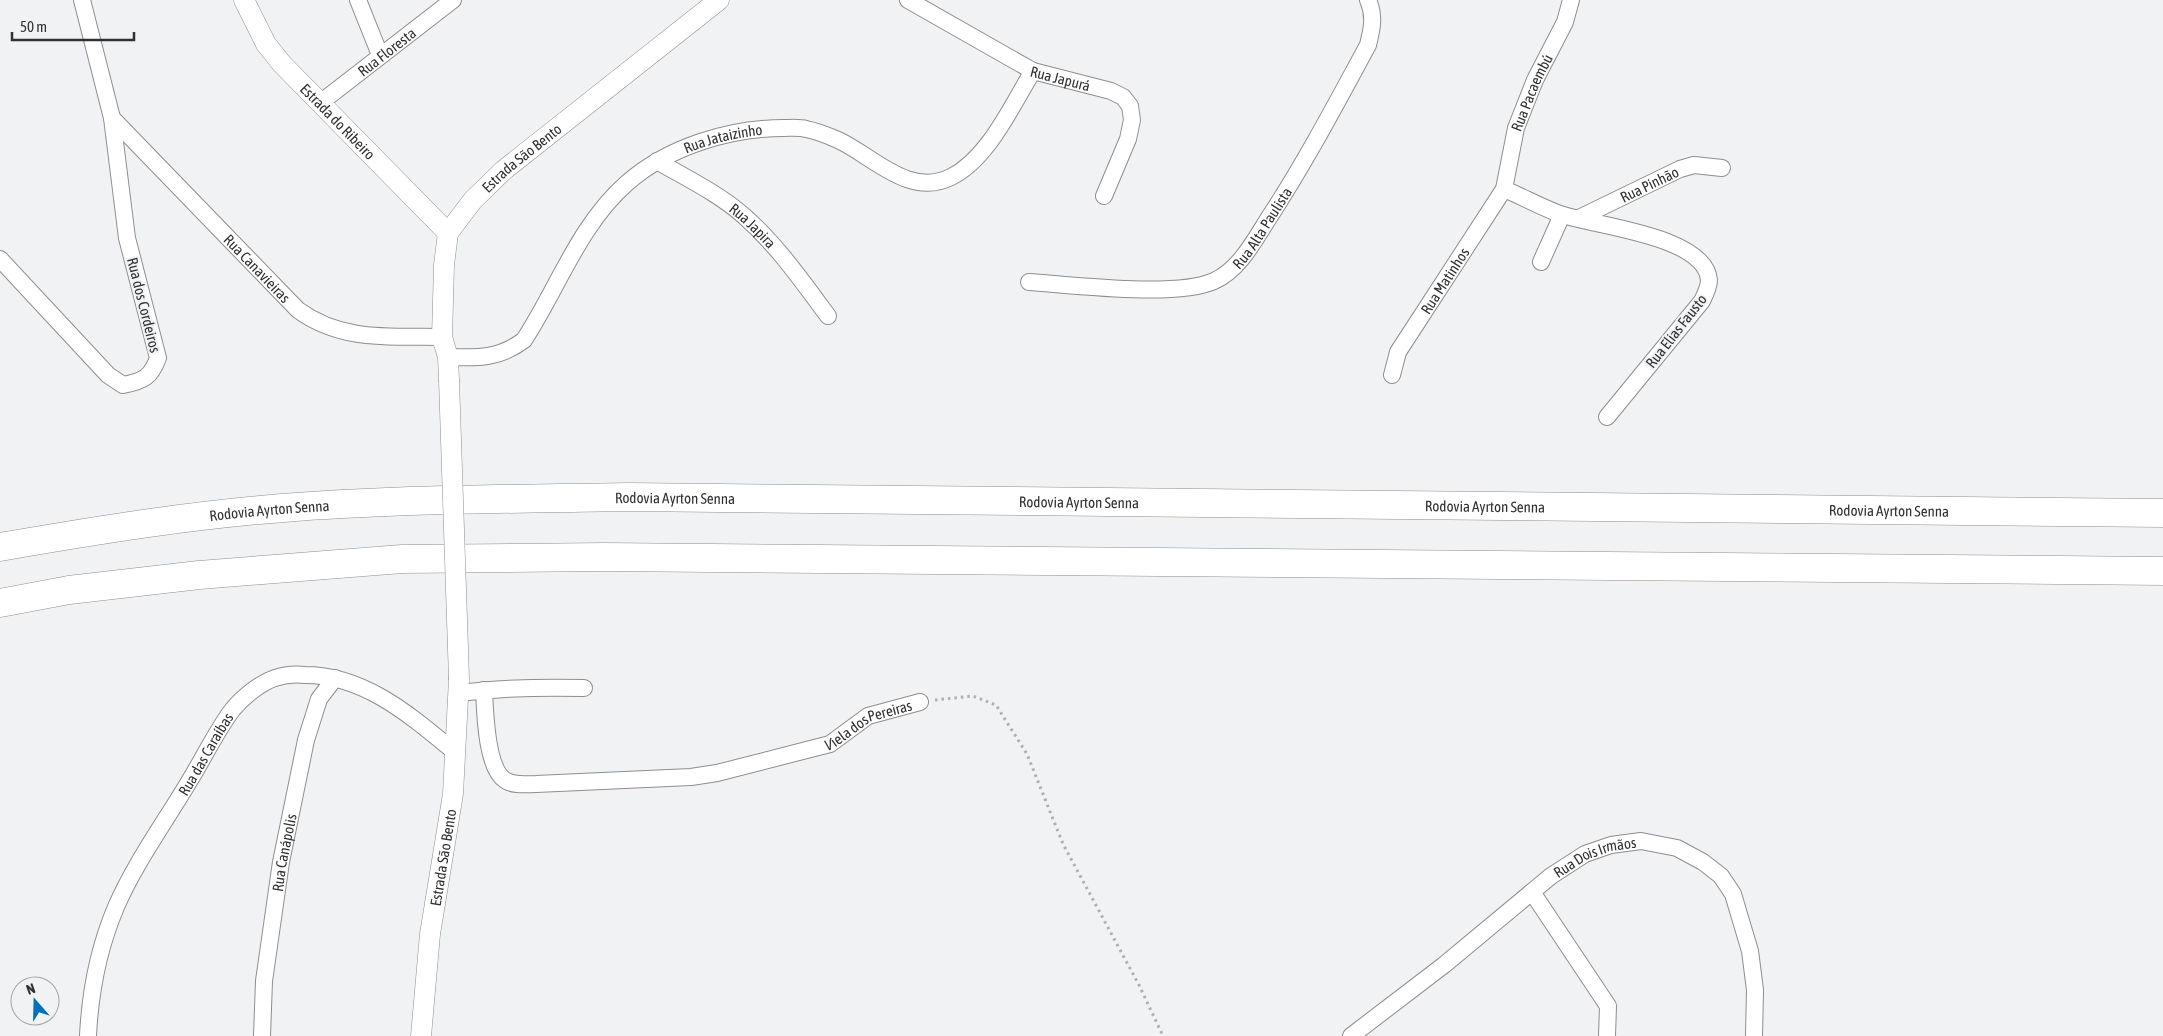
<svg xmlns="http://www.w3.org/2000/svg" width="2163" height="1036" viewBox="0 0 2163 1036" font-family="'Asap Condensed',sans-serif">
	<rect width="100%" height="100%" fill="#f1f2f4"/>
	<g fill="none" stroke-linecap="round" stroke-linejoin="round">
		<defs>
			<g id="minor">
				<polyline points="358,0 380,55"/>
				<path id="s1" d="M908 0 1033 71 1111 91 1123 97 1130 106 1132 120 1128 139 1104 196"/>
				<path id="s2" d="M320 103 453 0"/>
				<path id="s3" d="M112 118 298 310C342 342 390 336 442 337"/>
				<path id="s4" d="M657 161C686 178 718 193 744 216 777 245 802 281 828 316"/>
				<path d="M1504 189C1523 197 1541 207 1560 214 1593 226 1705 235 1709 280 1709 287 1705 295 1702 301L1607 417"/>
				<path id="s5" d="M1579 218 1680 169 1694 165 1722 168"/>
				<path d="M0 259 108 375 123 385C144 381 151 377 158 358L127 238 112 118 82 0"/>
				<polyline points="1541,262 1562,215"/>
				<path id="s6" d="M1029 282C1072 285 1177 298 1214 281 1241 269 1256 237 1272 213 1307 159 1337 102 1368 45 1372 29 1375 16 1368 0"/>
				<path id="s7" d="M448 357C478 358 499 359 524 340 558 288 579 225 627 183 668 147 729 128 784 128 791 128 799 127 806 129 817 131 829 136 838 140 873 156 909 198 951 177 988 159 1012 105 1033 71"/>
				<path id="s8" d="M1392 375 1398 352 1504 189 1516 128 1535 80 1565 22 1571 0"/>
				<path id="s9" d="M484 690C485 711 486 768 505 780 513 786 527 784 536 784L691 777 717 773 830 744 868 716 920 702"/>
				<path d="M459 693C500 688 542 687 584 688"/>
				<polyline points="1532,892 1608,1006 1607,1036"/>
				<path id="s10" d="M88 1036C90 994 99 947 116 907 135 863 165 822 190 780 203 759 218 728 233 709 243 697 260 683 275 678 284 675 296 674 305 675 365 675 411 716 456 753"/>
				<path id="s11" d="M262 1036 264 981 281 862 306 740 319 699 335 678"/>
				<path id="s12" d="M1351 1036 1444 965 1551 876 1585 854 1611 845 1641 841 1677 848 1703 862 1721 876 1733 894 1750 951 1755 990 1754 1036"/>
			</g>
			<g id="tertiary">
				<path id="s13" d="M244 0 266 44 282 64 448 233"/>
				<path id="s14" d="M449 380 448 357 442 337 444 265 448 233 473 200 504 170 719 0"/>
				<path id="s15" d="M421 1036 430 934 453 794 459 679"/>
			</g>
			<g id="motorway">
				<path id="s16" d="M0 547C98 530 197 514 296 507 406 499 517 499 628 497L2163 513"/>
				<polyline points="0,603 69,590 199,575 402,559 605,557 2163,571"/>
			</g>
		</defs>
		<use href="#minor" stroke="#8e8e90" stroke-width="18"/>
		<use href="#tertiary" stroke="#8e8e90" stroke-width="21"/>
		<use href="#motorway" stroke="#8e8e90" stroke-width="29"/>
		<polyline stroke="#aeafb0" stroke-width="3" stroke-dasharray="2.5 4" stroke-linecap="butt" points="935,700 973,696 996,705 1027,754 1063,844 1139,985 1163,1036"/>
		<use href="#minor" stroke="#fff" stroke-width="16"/>
		<use href="#tertiary" stroke="#fff" stroke-width="20"/>
		<use href="#motorway" stroke="#fff" stroke-width="28"/>
		<defs>
			<polyline id="tertiary-bridge" points="449,380 459,679"/>
		</defs>
		<use href="#tertiary-bridge" stroke="#8e8e90" stroke-width="21" stroke-linecap="butt"/>
		<use href="#tertiary-bridge" stroke="#fff" stroke-width="20"/>
	</g>
	<g text-anchor="middle" dominant-baseline="central" stroke-width="4" stroke-linejoin="round" paint-order="stroke">
		<g font-size="15" fill="#303131" stroke="#f1f2f4">
			<text stroke="none"><textPath href="#s2" startOffset="84">Rua Floresta</textPath></text>
			<text stroke="none"><textPath href="#s1" startOffset="172">Rua Japurá</textPath></text>
			<text stroke="none"><textPath href="#s8" startOffset="319">Rua Pacaembú</textPath></text>
			<text stroke="none"><textPath href="#s13" startOffset="155">Estrada do Ribeiro</textPath></text>
			<text stroke="none"><textPath href="#s7" startOffset="376">Rua Jataizinho</textPath></text>
			<text stroke="none"><textPath href="#s14" startOffset="254">Estrada São Bento</textPath></text>
			<text stroke="none"><textPath href="#s5" startOffset="78">Rua Pinhão</textPath></text>
			<text stroke="none"><textPath href="#s4" startOffset="116">Rua Japira</textPath></text>
			<text stroke="none"><textPath href="#s6" startOffset="259">Rua Alta Paulista</textPath></text>
			<text stroke="none"><textPath href="#s3" startOffset="209">Rua Canavieiras</textPath></text>
			<text stroke="none"><textPath href="#s8" startOffset="109">Rua Matinhos</textPath></text>
			<text transform="translate(144 305) rotate(76)">Rua dos Cordeiros</text>
			<text transform="translate(1676 331) rotate(-52)">Rua Elias Fausto</text>
			<text stroke="none"><textPath href="#s16" startOffset="678">Rodovia Ayrton Senna</textPath></text>
			<text stroke="none"><textPath href="#s16" startOffset="1082">Rodovia Ayrton Senna</textPath></text>
			<text stroke="none"><textPath href="#s16" startOffset="1488">Rodovia Ayrton Senna</textPath></text>
			<text stroke="none"><textPath href="#s16" startOffset="272">Rodovia Ayrton Senna</textPath></text>
			<text stroke="none"><textPath href="#s16" startOffset="1892">Rodovia Ayrton Senna</textPath></text>
			<text stroke="none"><textPath href="#s9" startOffset="468">Viela dos Pereiras</textPath></text>
			<text stroke="none"><textPath href="#s10" startOffset="310">Rua das Caraíbas</textPath></text>
			<text stroke="none"><textPath href="#s11" startOffset="185">Rua Canápolis</textPath></text>
			<text stroke="none"><textPath href="#s15" startOffset="180">Estrada São Bento</textPath></text>
			<text stroke="none"><textPath href="#s12" startOffset="305">Rua Dois Irmãos</textPath></text>
		</g>
	</g>
	<g transform="translate(35 1001) rotate(340)"><circle r="24" fill="#f1f2f4" stroke="#a4a5a6"/>
	<path d="M0-4L9 19L0 12L-9 19Z" fill="#0070bb"/>
	<text y="-8" font-size="14" font-weight="bold" text-anchor="middle" fill="#303131">N</text>
	</g>
	<path d="M12 32v8h122v-8" fill="none" stroke="#303131" stroke-width="2.5"/>
	<text x="20" y="32" font-size="15" fill="#303131" stroke="#f1f2f4" stroke-width="4" paint-order="stroke">50 m</text>
</svg>
